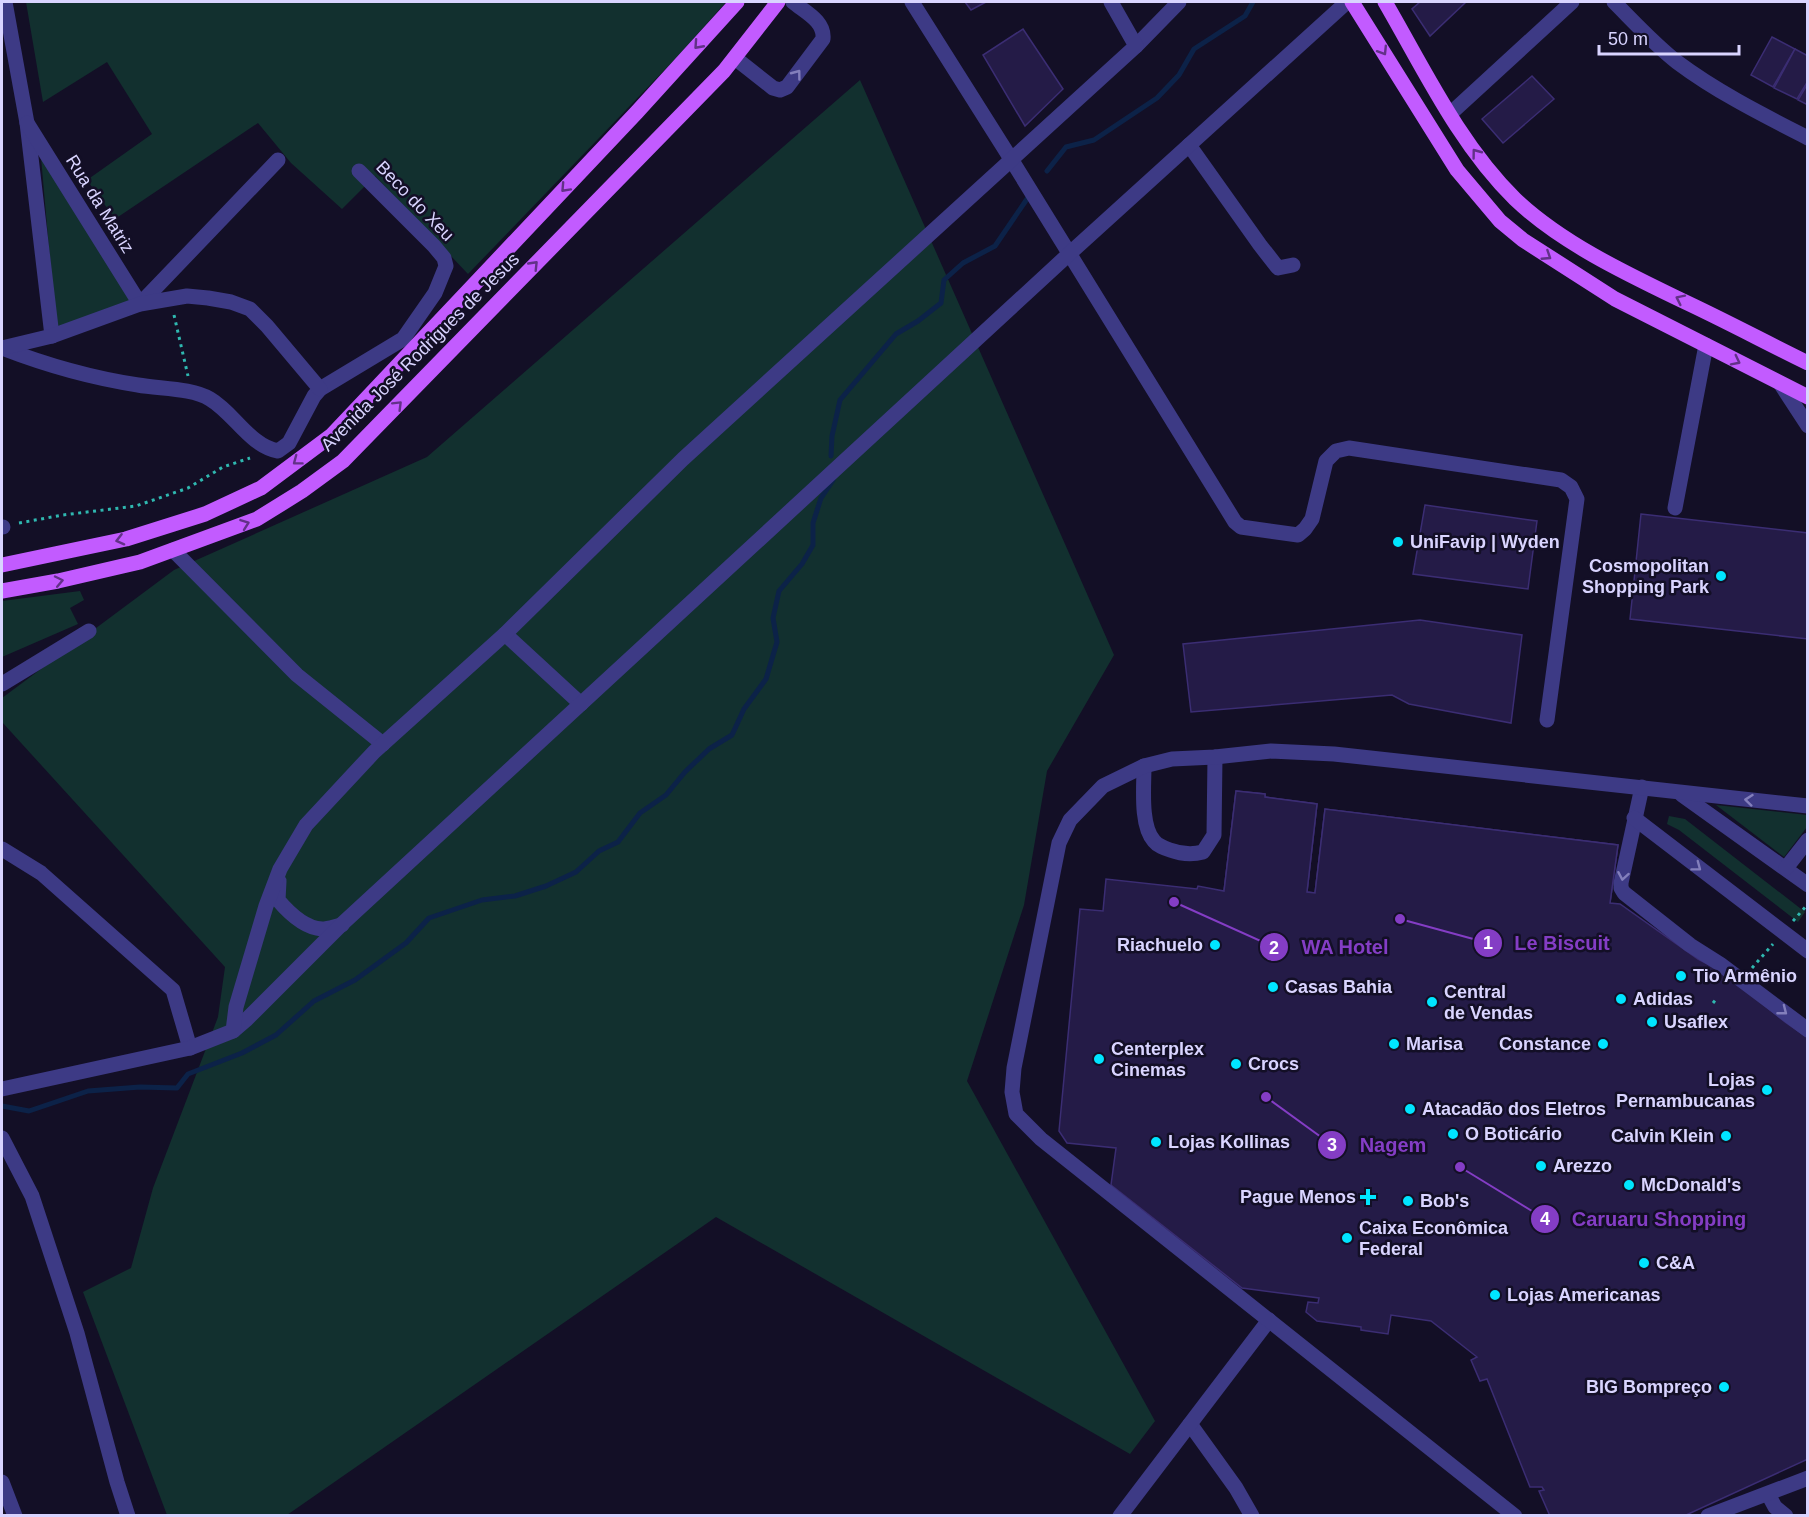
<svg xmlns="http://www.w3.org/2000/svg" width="1809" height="1517" viewBox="0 0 1809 1517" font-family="Helvetica,sans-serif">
	<rect width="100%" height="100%" fill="#130f26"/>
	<g fill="#12302f">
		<polygon points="26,2 726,2 676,58 468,274 375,176 342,209 291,163 258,123 115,219 87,180 152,134 107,62 43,102"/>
		<polygon points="860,80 1114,655 1047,771 1024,905 967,1081 1155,1421 1130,1454 716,1217 287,1515 167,1515 83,1292 131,1268 153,1188 218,1017 225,967 2,722 2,698 174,570 427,457"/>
		<polygon points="40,146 132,301 56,328"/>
		<polygon points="80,591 84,600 70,608 78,624 2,657 2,601"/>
		<polygon points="1716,805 1807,815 1807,827 1784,857"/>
		<polygon points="1669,816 1685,819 1805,912 1798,922 1679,830 1667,824"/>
	</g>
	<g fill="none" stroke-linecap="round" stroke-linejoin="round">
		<g stroke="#0c2248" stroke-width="5">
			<polyline points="1047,171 1066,147 1094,140 1157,98 1179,75 1194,49 1245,16 1253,2"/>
			<polyline points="831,456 832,436 840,400 896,334 918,321 941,303 944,280 963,263 995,246 1027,199"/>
			<polyline points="2,1106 29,1111 88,1091 140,1087 177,1088 188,1074 242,1053 276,1035 314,1001 355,980 406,943 429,918 482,900 515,896 546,886 576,872 599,851 618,842 640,813 666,795 685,772 709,749 732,735 744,709 766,679 777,642 773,618 779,591 802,564 813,545 813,523 821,498 833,480"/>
		</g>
	</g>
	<g fill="#241b47" stroke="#3b2d73" stroke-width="1.5">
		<polygon points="965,2 986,2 971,10"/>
		<polygon points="1420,2 1466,2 1430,36 1412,9"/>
		<polygon points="1023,29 1063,89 1025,126 983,55"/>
		<polygon points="1772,37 1795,49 1773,87 1751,75"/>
		<polygon points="1795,49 1808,56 1808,81 1797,99 1774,88"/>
		<polygon points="1532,76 1554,99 1503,143 1482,119"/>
		<polygon points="1808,83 1808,105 1798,100"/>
		<polygon points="1425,505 1537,521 1528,589 1413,574"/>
		<polygon points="1641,514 1808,533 1808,639 1630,619"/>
		<polygon points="1420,620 1522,635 1511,723 1409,704 1392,695 1191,712 1183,644"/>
		<polygon points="1236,791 1265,794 1265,797 1317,804 1307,892 1315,893 1325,809 1618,845 1610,903 1585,900 1583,915 1320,888 1319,899 1224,891"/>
		<polygon points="1236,791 1265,794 1265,797 1317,804 1307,892 1315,893 1325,809 1618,845 1610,903 1620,904 1698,959 1725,973 1785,1022 1808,1038 1808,1459 1684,1516 1550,1516 1539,1491 1544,1490 1542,1487 1530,1487 1487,1379 1480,1381 1471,1360 1477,1357 1431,1321 1391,1315 1388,1334 1361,1330 1361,1327 1317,1321 1306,1312 1308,1302 1318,1303 1319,1298 1242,1288 1111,1185 1116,1148 1067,1143 1059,1131 1080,909 1103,911 1106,879 1197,889 1198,886 1224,891"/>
	</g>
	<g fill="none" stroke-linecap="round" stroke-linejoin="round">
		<g stroke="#2fb8b0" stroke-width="3" stroke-dasharray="3 4.5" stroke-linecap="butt">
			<polyline points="174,315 188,376"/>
			<polyline points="19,523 63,515 136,506 188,488 223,467 250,458"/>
			<polyline points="1793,921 1808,904"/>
			<polyline points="1752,968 1773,944"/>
			<polyline points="1713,1003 1717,998"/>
		</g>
		<g stroke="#3d3a85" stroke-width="15">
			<polyline points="5,2 27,123 52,336"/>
			<polyline points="912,2 1011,159 1235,522 1241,527 1298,535 1305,529 1312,519 1326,461 1336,451 1349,448 1561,480 1571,487 1577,499 1547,720"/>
			<path d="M1614 2C1634 22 1654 44 1677 62 1717 92 1763 115 1808 138"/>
			<polyline points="1136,46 1179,2"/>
			<path d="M735 58 773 88 780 90 787 87 823 39C825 21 805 12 793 2"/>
			<polyline points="1450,114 1572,2"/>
			<polyline points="27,123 140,304 278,160"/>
			<polyline points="1189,145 1260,245 1278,268 1293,265"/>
			<path d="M2 348C46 365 92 378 138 385 160 389 192 388 210 399 234 413 250 446 278 451L289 443 314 396 320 389 403 339 435 293 446 266 444 258 434 246 359 171"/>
			<polyline points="2,348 52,336 140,304 187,296 208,298 231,302 250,309 267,326 320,389"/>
			<polyline points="1780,383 1808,426"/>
			<polyline points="1675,508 1706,345"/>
			<polyline points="2,527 3,527"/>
			<polyline points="173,550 297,675 383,744"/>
			<polyline points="505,634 581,704"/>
			<polyline points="2,684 89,631"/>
			<path d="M1144 766C1144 787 1140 825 1154 841 1158 846 1164 848 1170 850 1181 854 1192 855 1203 852L1214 835 1215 757"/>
			<polyline points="1642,787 1621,883 1621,888 1624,893 1690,945 1720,964 1808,1030"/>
			<polyline points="1682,795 1808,885"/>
			<polyline points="1634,818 1808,951"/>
			<polyline points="2,849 41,873 173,990 190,1048"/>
			<polyline points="1786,868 1808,840"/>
			<path d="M279 881 278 900C289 913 304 928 322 929 328 929 336 926 342 925"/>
			<polyline points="233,1031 247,1019 342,924 1069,254 1347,2"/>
			<polyline points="2,1089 190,1048 233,1031 236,1007 266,906 280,869 306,825 374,752 505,634 683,459 1136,46 1111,2"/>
			<polyline points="2,1138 32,1196 77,1333 117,1482 128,1516"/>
			<polyline points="1190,1424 1236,1488 1252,1516"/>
			<polyline points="2,1482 15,1516"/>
			<polyline points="1768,1494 1775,1507 1786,1516"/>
			<polyline points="1120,1516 1269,1320"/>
			<polyline points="1515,1516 1041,1139 1016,1114 1012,1092 1014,1068 1059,843 1070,820 1103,786 1144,766 1172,759 1215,757 1271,751 1334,754 1808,806"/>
			<polyline points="1708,1516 1808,1478"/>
		</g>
		<g stroke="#c25bff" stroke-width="15">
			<polyline points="1352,2 1457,170 1500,221 1523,240 1615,299 1808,397"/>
			<path d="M1385 2C1424 69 1459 144 1515 199 1560 242 1625 273 1681 300 1724 320 1765 342 1808 363"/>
			<polyline points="2,565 126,539 205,514 261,488 332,435 637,112 737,2"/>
			<polyline points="2,591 58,581 140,562 257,519 302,491 343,461 724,71 778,2"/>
		</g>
	</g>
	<defs><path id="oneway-chevron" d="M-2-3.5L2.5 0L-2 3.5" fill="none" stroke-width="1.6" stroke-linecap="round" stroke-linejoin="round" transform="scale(1.5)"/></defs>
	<g stroke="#623188">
		<use href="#oneway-chevron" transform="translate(698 45) rotate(132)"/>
		<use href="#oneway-chevron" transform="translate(1383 51) rotate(58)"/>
		<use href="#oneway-chevron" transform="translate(1476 153) rotate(-127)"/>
		<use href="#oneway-chevron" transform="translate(565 188) rotate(133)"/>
		<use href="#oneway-chevron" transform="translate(1547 256) rotate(33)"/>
		<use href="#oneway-chevron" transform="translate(534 265) rotate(-46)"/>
		<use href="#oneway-chevron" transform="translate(1680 299) rotate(-154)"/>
		<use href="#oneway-chevron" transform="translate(1736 361) rotate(27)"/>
		<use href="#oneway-chevron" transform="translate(398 405) rotate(-45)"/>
		<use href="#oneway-chevron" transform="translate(297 461) rotate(143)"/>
		<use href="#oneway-chevron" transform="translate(245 524) rotate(-20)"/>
		<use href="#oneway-chevron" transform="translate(120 540) rotate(166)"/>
		<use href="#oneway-chevron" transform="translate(59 581) rotate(-12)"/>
	</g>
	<g stroke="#837fbc">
		<use href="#oneway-chevron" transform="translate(797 74) rotate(-53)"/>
		<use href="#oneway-chevron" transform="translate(1749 800) rotate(-174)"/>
		<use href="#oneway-chevron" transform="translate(1697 867) rotate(37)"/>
		<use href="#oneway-chevron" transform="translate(1623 876) rotate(100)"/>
		<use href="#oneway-chevron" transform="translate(1783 1011) rotate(38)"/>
	</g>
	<g fill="#00e5ff" stroke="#130f26" stroke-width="2">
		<circle cx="1398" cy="542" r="6"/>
		<circle cx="1721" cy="576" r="6"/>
		<circle cx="1215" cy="945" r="6"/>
		<circle cx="1681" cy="976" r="6"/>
		<circle cx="1273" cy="987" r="6"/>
		<circle cx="1621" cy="999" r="6"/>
		<circle cx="1432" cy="1002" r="6"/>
		<circle cx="1652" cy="1022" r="6"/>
		<circle cx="1394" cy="1044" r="6"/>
		<circle cx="1603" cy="1044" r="6"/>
		<circle cx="1099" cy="1059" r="6"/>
		<circle cx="1236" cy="1064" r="6"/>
		<circle cx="1767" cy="1090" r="6"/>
		<circle cx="1410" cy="1109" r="6"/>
		<circle cx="1453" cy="1134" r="6"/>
		<circle cx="1726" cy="1136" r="6"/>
		<circle cx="1156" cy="1142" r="6"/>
		<circle cx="1541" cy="1166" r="6"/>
		<circle cx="1629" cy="1185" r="6"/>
		<path d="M1365 1188h6v6h6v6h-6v6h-6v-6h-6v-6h6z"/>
		<circle cx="1408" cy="1201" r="6"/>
		<circle cx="1347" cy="1238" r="6"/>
		<circle cx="1644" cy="1263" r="6"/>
		<circle cx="1495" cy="1295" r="6"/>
		<circle cx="1724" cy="1387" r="6"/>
	</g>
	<g text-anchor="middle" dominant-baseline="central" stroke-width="5" stroke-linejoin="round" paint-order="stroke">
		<g font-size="18" fill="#d9d4ff" stroke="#130f26">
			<text transform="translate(415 201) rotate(46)">Beco do Xeu</text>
			<text transform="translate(100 204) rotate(58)">Rua da Matriz</text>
			<text transform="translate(420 352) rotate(-45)">Avenida José Rodrigues de Jesus</text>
		</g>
		<g font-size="18" font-weight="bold" fill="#d9d4ff" stroke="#130f26" text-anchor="start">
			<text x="1410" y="542">UniFavip | Wyden</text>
			<text x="1709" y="566" text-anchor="end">Cosmopolitan<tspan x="1709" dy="21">Shopping Park</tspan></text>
			<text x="1203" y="945" text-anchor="end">Riachuelo</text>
			<text x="1693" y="976">Tio Armênio</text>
			<text x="1285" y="987">Casas Bahia</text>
			<text x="1444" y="992">Central<tspan x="1444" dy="21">de Vendas</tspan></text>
			<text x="1633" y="999">Adidas</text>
			<text x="1664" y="1022">Usaflex</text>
			<text x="1406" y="1044">Marisa</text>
			<text x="1591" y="1044" text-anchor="end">Constance</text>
			<text x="1111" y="1049">Centerplex<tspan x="1111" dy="21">Cinemas</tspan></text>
			<text x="1248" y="1064">Crocs</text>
			<text x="1755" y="1080" text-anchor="end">Lojas<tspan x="1755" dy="21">Pernambucanas</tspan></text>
			<text x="1422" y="1109">Atacadão dos Eletros</text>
			<text x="1465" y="1134">O Boticário</text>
			<text x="1714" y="1136" text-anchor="end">Calvin Klein</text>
			<text x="1168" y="1142">Lojas Kollinas</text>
			<text x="1553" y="1166">Arezzo</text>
			<text x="1641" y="1185">McDonald's</text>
			<text x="1356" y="1197" text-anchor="end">Pague Menos</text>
			<text x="1420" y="1201">Bob's</text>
			<text x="1359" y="1228">Caixa Econômica<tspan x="1359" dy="21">Federal</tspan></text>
			<text x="1656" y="1263">C&amp;A</text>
			<text x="1507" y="1295">Lojas Americanas</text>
			<text x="1712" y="1387" text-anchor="end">BIG Bompreço</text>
		</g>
	</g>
	<path fill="none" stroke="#843dc5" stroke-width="2" d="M1400 919L1488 943M1174 902L1274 947M1266 1097L1332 1145M1460 1167L1545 1219"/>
	<g fill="#843dc5" stroke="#130f26" stroke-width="2">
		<circle cx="1400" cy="919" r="6"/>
		<circle cx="1174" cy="902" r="6"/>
		<circle cx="1266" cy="1097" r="6"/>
		<circle cx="1460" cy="1167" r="6"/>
		<circle cx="1488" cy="943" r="15"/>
		<circle cx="1274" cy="947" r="15"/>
		<circle cx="1332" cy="1145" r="15"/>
		<circle cx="1545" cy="1219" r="15"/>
	</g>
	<g font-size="18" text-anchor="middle" font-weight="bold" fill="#fff">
		<text x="1488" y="949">1</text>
		<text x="1274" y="954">2</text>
		<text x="1332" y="1151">3</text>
		<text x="1545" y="1225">4</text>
	</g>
	<g font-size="20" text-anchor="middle" font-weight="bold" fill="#843dc5" stroke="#130f26" stroke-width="5" stroke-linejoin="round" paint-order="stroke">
		<text x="1562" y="950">Le Biscuit</text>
		<text x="1345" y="954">WA Hotel</text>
		<text x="1393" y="1152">Nagem</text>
		<text x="1659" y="1226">Caruaru Shopping</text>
	</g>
	<rect width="1809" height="1517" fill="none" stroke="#d9d4ff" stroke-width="6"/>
	<path d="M1599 45v9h140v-9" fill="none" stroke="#d9d4ff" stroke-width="3"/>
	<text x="1608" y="45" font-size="18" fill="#d9d4ff" stroke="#130f26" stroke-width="4.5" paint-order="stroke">50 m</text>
</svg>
